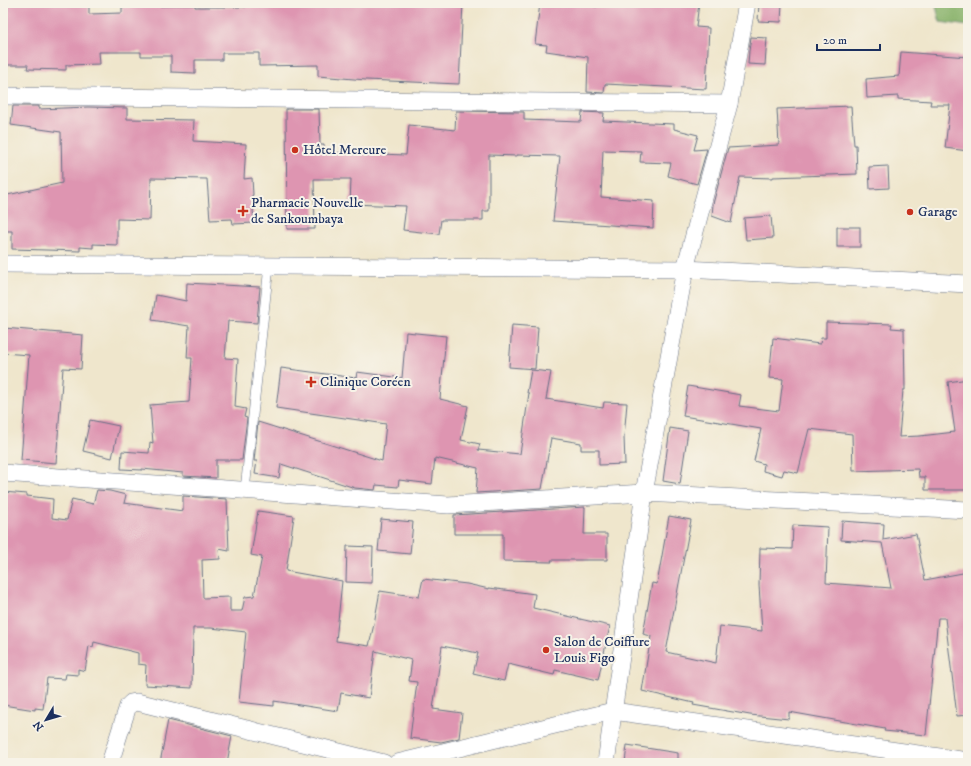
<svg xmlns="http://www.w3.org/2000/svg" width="971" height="766" viewBox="0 0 971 766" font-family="'IM FELL DW Pica',serif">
	<rect width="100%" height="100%" fill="#f7f3e8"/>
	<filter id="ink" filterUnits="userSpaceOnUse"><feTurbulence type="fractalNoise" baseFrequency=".025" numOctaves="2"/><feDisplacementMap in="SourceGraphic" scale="8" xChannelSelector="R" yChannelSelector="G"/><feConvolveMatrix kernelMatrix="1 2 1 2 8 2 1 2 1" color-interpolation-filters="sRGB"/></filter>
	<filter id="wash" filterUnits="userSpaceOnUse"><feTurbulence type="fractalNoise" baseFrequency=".012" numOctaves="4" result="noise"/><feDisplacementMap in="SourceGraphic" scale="16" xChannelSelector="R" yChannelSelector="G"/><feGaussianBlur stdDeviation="0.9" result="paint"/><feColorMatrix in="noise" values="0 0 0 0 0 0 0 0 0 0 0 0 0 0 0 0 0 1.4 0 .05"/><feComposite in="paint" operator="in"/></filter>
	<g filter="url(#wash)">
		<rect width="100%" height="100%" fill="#efe6cc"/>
		<polygon fill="#86b168" stroke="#507063" points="935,3 968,3 968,26 940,22"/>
		<g id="blocks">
			<g fill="#de95b1">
				<polygon points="3,3 89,3 89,14 122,13 122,7 171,6 171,5 195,5 195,7 246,7 246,3 311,6 311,3 463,3 459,84 366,80 318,76 318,65 259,66 259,53 222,53 222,60 195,60 195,73 171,72 171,56 141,56 141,52 99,52 100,64 66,65 66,70 27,69 28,65 3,65"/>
				<polygon points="540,3 567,3 597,7 597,3 699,3 696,27 709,28 706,89 605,84 604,93 587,92 588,57 546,51 547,45 535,44"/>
				<polygon points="759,3 782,3 781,22 758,21"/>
				<polygon points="751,37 767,38 765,65 748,64 749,51"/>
				<polygon points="901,52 968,57 968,151 945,148 950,105 930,105 931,101 898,99 898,96 867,98 866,79 899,76"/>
				<polygon points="13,106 39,106 39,109 88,107 127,108 127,119 194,120 193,141 246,144 244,179 252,178 253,195 252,195 254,223 233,224 232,219 210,220 207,179 151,178 150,220 117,219 117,245 93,244 93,248 80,247 80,251 12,249 12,231 3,231 3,196 62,183 61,132 11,125"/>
				<polygon points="851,106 854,145 856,145 857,174 773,177 773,178 740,177 731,223 712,216 713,204 728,148 779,145 777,109"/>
				<polygon points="286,109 319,109 320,145 324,145 324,152 406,155 409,125 455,130 456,111 524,112 524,120 581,122 582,112 604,113 603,121 674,124 674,129 698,135 694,150 707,149 697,184 668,176 671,163 640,162 641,151 603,150 601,197 654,201 653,228 553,221 560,156 517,155 517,156 489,155 489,211 483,211 483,220 441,220 439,234 403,230 406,206 350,204 351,179 314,179 315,229 287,229"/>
				<polygon points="888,166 889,188 870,189 869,167"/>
				<polygon points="771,216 773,238 746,240 744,218"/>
				<rect x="837" y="227" width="23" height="20"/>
				<polygon points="187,283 260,287 257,323 228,321 225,358 238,359 235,407 246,409 244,417 247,418 242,460 216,460 216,478 183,476 183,473 142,469 142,470 121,469 122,451 149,453 150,442 153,443 150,405 189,402 192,358 187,358 189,326 152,320 156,295 186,301"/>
				<polygon points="826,322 892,324 891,328 904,329 905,390 903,390 899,437 920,436 955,432 948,382 968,379 968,490 925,490 925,477 919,477 918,469 853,471 852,434 809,429 798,473 784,470 782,476 763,471 764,464 754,461 761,429 683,416 688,386 741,395 739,406 779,411 783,379 769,378 773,338 820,344 821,338 826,338"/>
				<polygon points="512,325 538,327 535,369 509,367"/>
				<polygon points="4,328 83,335 81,369 63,368 56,463 21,460 29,355 3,353"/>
				<polygon points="406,332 446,336 440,399 468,406 461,440 480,444 478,450 520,454 529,393 527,393 531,370 551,372 546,399 603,408 604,402 627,403 624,437 625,464 599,465 599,450 581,450 581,443 551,438 542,489 476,493 478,468 435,458 432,484 399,480 398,487 376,485 375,490 355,488 281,464 279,478 255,474 257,461 254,461 258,422 382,461 386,424 276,408 281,368 356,378 357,372 402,378"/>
				<polygon points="90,420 119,426 112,458 83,451"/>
				<polygon points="670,428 688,431 680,484 663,481"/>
				<polygon points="97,490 110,491 126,495 124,503 183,511 183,496 227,499 229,551 219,549 220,559 202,560 203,598 230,597 230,611 242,611 245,597 254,596 262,557 251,555 258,511 294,516 286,571 342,581 336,641 369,646 374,624 380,591 419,597 423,579 467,584 489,589 489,588 535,594 533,608 610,626 598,680 555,670 554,675 508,664 504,681 473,674 478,653 442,646 433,709 462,713 459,738 441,742 410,738 417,682 409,681 412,660 375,651 369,698 341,693 338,711 274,701 274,706 239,702 246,632 211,628 193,628 192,688 145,685 146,665 138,664 138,653 94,642 93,647 89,646 85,671 78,669 78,675 66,674 65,679 47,678 43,709 35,708 35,710 3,705 3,492 27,494 27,496 53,499 52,518 67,520 72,499 93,504"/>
				<polygon points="585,507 584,534 607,534 607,560 551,560 552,562 503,561 503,534 454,534 454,515"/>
				<polygon points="669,516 691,520 666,652 716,663 720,626 762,631 759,585 760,548 792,549 793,525 828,527 826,583 891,588 882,543 841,540 842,521 884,524 883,540 916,534 925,580 968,572 968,715 957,716 945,618 938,618 926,735 884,731 885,729 789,712 789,719 750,715 693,705 694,703 642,691 651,636 643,634 652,583 657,584"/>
				<polygon points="381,519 413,522 410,554 378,551"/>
				<polygon points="347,546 373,547 372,583 346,582"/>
				<polygon points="168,720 232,736 227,763 160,763"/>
				<polygon points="627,745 678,753 678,763 625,763"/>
			</g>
		</g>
	</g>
	<g filter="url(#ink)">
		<use href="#blocks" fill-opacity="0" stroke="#656f84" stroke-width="1"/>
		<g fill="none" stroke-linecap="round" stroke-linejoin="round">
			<defs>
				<g id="lane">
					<polyline points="245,490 269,266"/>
					<polyline points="890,763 897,751"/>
				</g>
				<g id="street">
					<polyline points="3,96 729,104"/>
					<polyline points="3,264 685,269 968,284"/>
					<polyline points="3,473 448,505 644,493 968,510"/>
					<polyline points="110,763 128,706 131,703 137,702 384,763"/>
					<polyline points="397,763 613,711 968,761"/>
					<polyline points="606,763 644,493 685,269 729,104 747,3"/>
				</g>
			</defs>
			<use href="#lane" stroke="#656f84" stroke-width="10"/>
			<use href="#street" stroke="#656f84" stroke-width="18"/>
			<use href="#lane" stroke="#fff" stroke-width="9"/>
			<use href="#street" stroke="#fff" stroke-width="17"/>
		</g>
	</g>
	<g fill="#c8321e" stroke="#f7f3e8" stroke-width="1.5">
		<circle cx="295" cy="150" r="4"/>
		<path d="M241 205h4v4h4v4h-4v4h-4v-4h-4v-4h4z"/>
		<circle cx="910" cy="212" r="4"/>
		<path d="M309 376h4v4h4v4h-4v4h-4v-4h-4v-4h4z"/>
		<circle cx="546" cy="650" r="4"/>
	</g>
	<g text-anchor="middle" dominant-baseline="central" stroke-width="4" stroke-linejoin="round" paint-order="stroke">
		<g font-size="14" fill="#1b2f5e" stroke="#f7f3e8" text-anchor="start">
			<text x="303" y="150">Hôtel Mercure</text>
			<text x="251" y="203">Pharmacie Nouvelle<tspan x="251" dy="16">de Sankoumbaya</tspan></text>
			<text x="918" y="212">Garage</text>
			<text x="320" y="382">Clinique Coréen</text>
			<text x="554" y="642">Salon de Coiffure<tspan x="554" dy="16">Louis Figo</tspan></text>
		</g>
	</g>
	<rect width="971" height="766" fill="none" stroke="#f7f3e8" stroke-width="16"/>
	<g transform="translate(46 720) rotate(232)" stroke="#f7f3e8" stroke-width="3" paint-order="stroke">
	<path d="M0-3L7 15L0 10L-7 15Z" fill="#1b2f5e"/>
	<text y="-6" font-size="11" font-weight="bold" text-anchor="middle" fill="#1b2f5e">N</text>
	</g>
	<path d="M817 44v6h63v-6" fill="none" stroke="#1b2f5e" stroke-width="2"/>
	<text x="823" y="44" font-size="12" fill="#1b2f5e" stroke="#f7f3e8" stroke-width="3" paint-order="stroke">20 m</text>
</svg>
